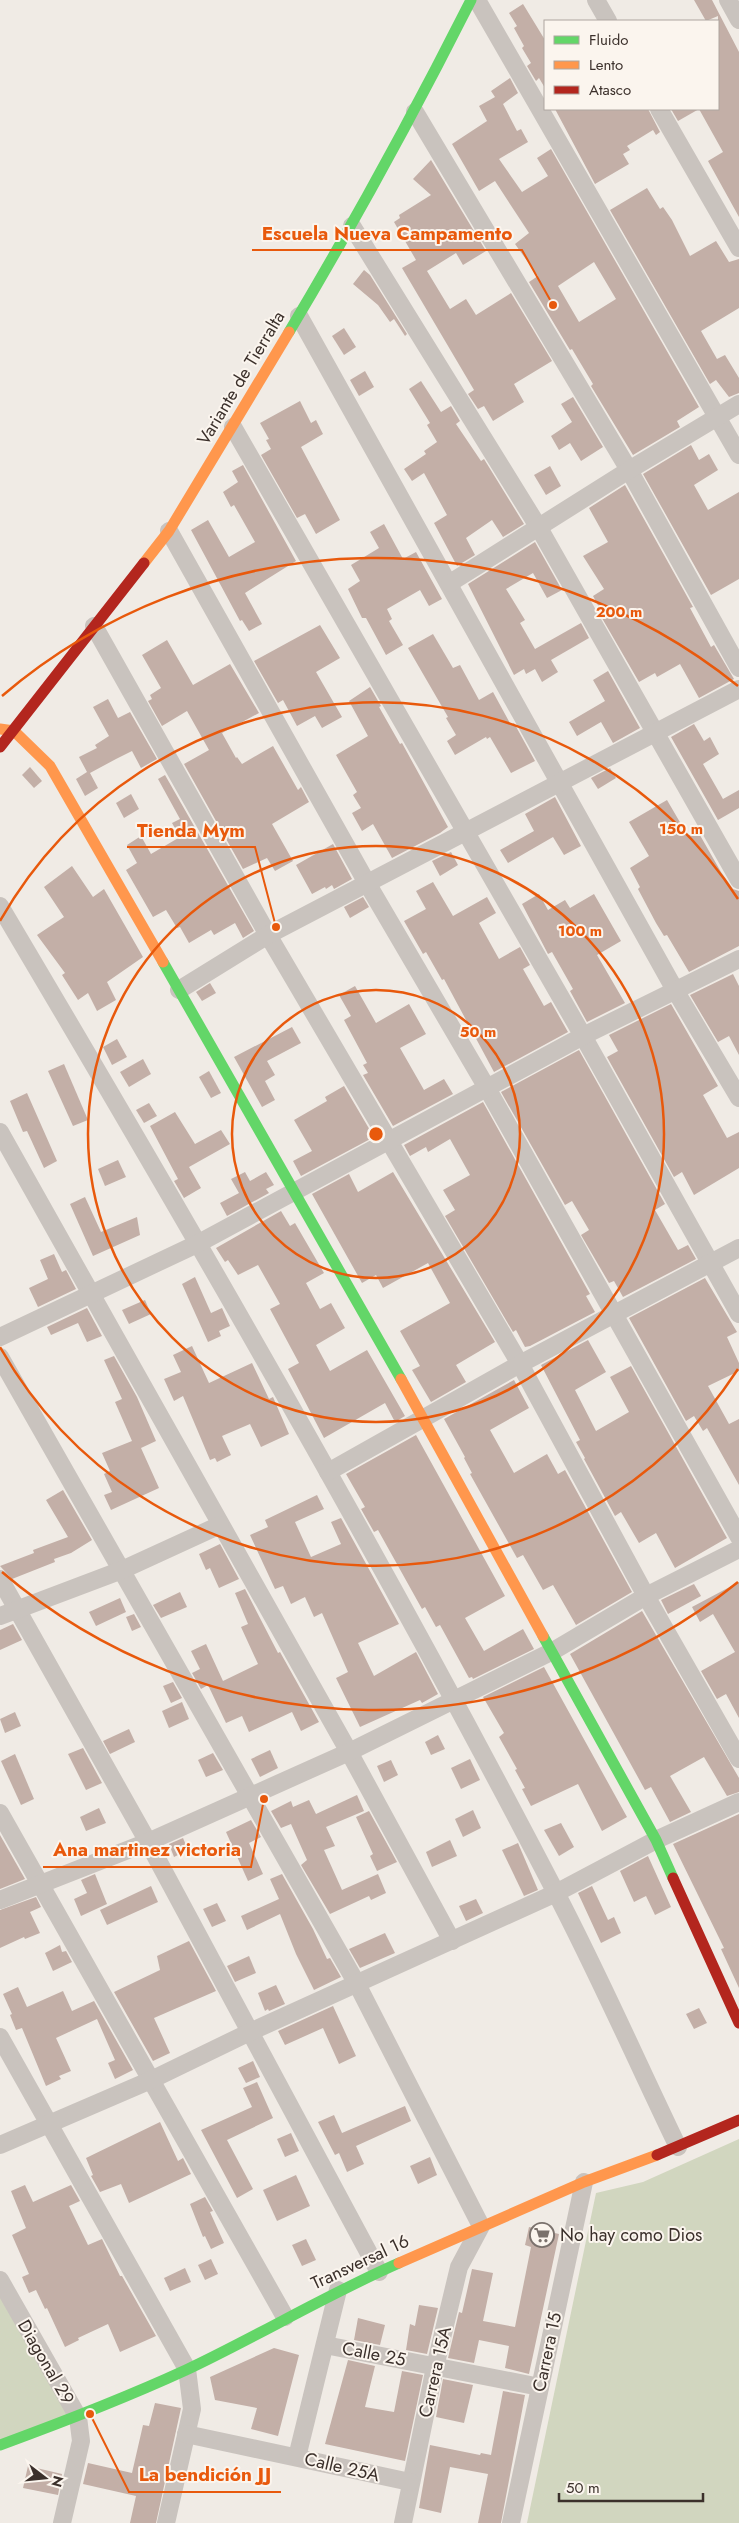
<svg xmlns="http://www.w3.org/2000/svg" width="739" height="2523" viewBox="0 0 739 2523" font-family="Jost,sans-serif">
	<rect width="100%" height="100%" fill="#f0ebe5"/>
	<g fill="#d1d6bf">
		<polygon points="739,2139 739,2523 527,2523 596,2193 643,2182"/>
		<polygon points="0,2289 78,2417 0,2445"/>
	</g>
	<g fill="#c3afa7" fill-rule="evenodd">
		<polygon points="694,0 712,0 739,52 739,217 708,161 723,152 699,109 678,121 671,109 718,109 718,16 706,21"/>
		<polygon points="523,4 545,40 545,88 539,78 536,81 527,66 531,63 522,48 524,46 514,28 517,26 509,13"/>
		<path d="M510 78 518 93 503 104 517 131 521 129 528 142 499 159 522 192 548 176 537 158 551 149 699 407 677 421 680 427 633 455 591 386 593 384 572 349 570 350 529 282 538 276 515 244 529 233 495 181 479 191 452 144 487 121 479 106 495 97 491 91ZM594 262 616 299 579 322 558 286Z"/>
		<polygon points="555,109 648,109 660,132 656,135 653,130 627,146 630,150 623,154 629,164 595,184"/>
		<polygon points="431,160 486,251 463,265 456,253 427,271 450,309 466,299 476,315 511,293 552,361 514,384 524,402 493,421 484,406 478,409 468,394 474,390 402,268 416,260 394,222 400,218 399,215 431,195 413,179"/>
		<polygon points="647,188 660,209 663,207 672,220 690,256 716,241 729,262 739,259 739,308 701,331 717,359 725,355 739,378 739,393 729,397 716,380 710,384 610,210"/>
		<polygon points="364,270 370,275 407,334 405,336 394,319 390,322 378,305 353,284"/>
		<polygon points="344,328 356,347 344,355 332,336"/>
		<polygon points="365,371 374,387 359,396 350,380"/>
		<polygon points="421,381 441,412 451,406 460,421 456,424 481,461 484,459 524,524 503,537 492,520 466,538 475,555 457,566 434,523 447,515 424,473 412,481 404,469 426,454 424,451 437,442 427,425 430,423 409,389"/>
		<polygon points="573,397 603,447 581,461 570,443 559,450 551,436 572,422 561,404"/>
		<polygon points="300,401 311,423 316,420 323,434 301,447 340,520 316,534 305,514 297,518 261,455 271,449 266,440 269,439 260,423"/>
		<polygon points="691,445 699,460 709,454 718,470 694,485 708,510 739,492 739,579 711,595 643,474"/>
		<polygon points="243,465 296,561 245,593 262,624 249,631 242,620 240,621 191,530 208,520 229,557 255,542 234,505 231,507 223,492 238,482 232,471"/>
		<polygon points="550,466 561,486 546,495 534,475"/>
		<polygon points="625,485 693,607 690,608 711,647 714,645 734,679 699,698 680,664 657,677 655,673 639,682 599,613 601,611 593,596 604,589 583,556 608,542 589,508"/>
		<polygon points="384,524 403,559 416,552 442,599 429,606 420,590 387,609 392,619 389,621 403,645 386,655 366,618 362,618 348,589 360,581 351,565 379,548 370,532"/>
		<polygon points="535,542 562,590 547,598 533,573 506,589 525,620 520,623 535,649 581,623 589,638 551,660 558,672 542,682 535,669 526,674 524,669 514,675 468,584"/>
		<polygon points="320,625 340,658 316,672 342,717 322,728 315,716 297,726 283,700 278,703 254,661"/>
		<polygon points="433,634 453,668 460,665 479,700 493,692 511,725 514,723 535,761 511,773 490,737 487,739 486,737 455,755 447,741 456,735 446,718 448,717 408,648"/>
		<polygon points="167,640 193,685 230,664 259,713 222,733 236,758 237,757 242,764 273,746 298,790 301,787 309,802 272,824 293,861 275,871 267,858 243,869 184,764 209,750 187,711 162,726 148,701 152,699 150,695 161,688 142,655"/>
		<polygon points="608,671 640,728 613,743 601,722 577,736 569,722 605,701 593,680"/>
		<polygon points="370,687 381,706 379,707 400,744 402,743 448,827 440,833 392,858 373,824 362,831 352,813 361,808 353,795 357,792 336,755 368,736 349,701"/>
		<polygon points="108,699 118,718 130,712 157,759 141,768 132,751 116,759 90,773 98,788 85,796 76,779 87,772 79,757 97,748 95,745 109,736 93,707"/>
		<polygon points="694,724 704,741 710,737 719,754 703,764 723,799 739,790 739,808 718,820 671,737"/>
		<polygon points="30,767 42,781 34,788 22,775"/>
		<polygon points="610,768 616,778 598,789 591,778"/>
		<polygon points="165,775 254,931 243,938 235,923 214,935 211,930 189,943 180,927 177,928 166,910 153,917 126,870 137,863 127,845 141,836 151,854 180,837 172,823 180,819 158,779"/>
		<polygon points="131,794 139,809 124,818 116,803"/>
		<polygon points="555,797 581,846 564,855 553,837 508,863 500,850 534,831 525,814"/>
		<polygon points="667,800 688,836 697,830 721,872 733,889 739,891 739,946 689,972 667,935 664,936 656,923 638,889 640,887 630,868 649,856 629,822"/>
		<polygon points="333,844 352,879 334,889 332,885 326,889 325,887 312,894 296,865"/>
		<polygon points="451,852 458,865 440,876 432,861"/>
		<polygon points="72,866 93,897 104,889 143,957 107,982 116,1000 97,1011 88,993 78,1000 62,975 65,973 37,935 64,917 44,887"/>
		<polygon points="433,882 453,916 487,897 496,913 479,923 499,959 520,947 530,965 523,969 544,1006 551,1002 568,1032 494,1072 444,979 442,980 426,952 423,954 404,921 426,909 416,891"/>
		<polygon points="539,894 548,910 565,900 570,908 594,894 621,941 597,955 625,1003 587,1022 570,991 573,989 552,952 548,954 522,904"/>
		<polygon points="363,897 369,907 350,918 344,907"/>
		<polygon points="733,974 739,986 739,1055 729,1036 718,1042 690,995"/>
		<polygon points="210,983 216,993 202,1001 196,992"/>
		<polygon points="355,986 376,1023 409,1004 426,1034 400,1048 424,1090 444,1079 453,1094 393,1126 363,1075 368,1073 363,1065 367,1063 344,1020 351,1016 339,995"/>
		<polygon points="671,1004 718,1086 703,1095 727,1138 739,1132 739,1168 694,1195 682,1172 674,1177 607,1057 618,1051 609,1035"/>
		<polygon points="292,1027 301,1043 267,1061 275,1075 265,1081 275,1100 262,1107 234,1057"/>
		<polygon points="117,1039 127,1057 112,1065 103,1047"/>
		<polygon points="579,1050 665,1204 655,1210 678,1250 688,1245 696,1259 623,1297 614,1281 609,1283 581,1235 589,1230 572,1201 565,1205 501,1092"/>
		<polygon points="143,1059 151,1074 129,1087 120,1072"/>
		<polygon points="64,1064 88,1120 73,1126 48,1071"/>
		<polygon points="209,1071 221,1093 211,1098 199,1077"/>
		<polygon points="344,1086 374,1137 301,1176 293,1161 312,1151 294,1120 327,1101 325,1097"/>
		<polygon points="27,1093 57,1161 44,1168 27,1131 23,1132 10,1101"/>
		<polygon points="483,1102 590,1294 586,1296 595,1312 530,1346 525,1347 516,1330 513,1332 445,1216 455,1210 443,1190 470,1175 450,1139 428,1152 426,1147 410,1156 404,1145"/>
		<polygon points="149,1103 157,1116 144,1123 136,1110"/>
		<polygon points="175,1112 195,1144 221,1130 230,1144 189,1167 201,1188 184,1198 174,1181 178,1179 150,1126"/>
		<polygon points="118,1160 126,1177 105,1186 98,1169"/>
		<polygon points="245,1172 250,1181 266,1172 274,1185 266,1189 269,1193 227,1216 220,1203 239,1193 231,1179"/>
		<polygon points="393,1172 495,1342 456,1365 466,1382 431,1402 412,1370 420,1366 400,1331 450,1303 428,1263 383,1288 376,1275 362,1283 312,1194 349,1174 358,1192"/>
		<polygon points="85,1197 101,1232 137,1217 140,1235 93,1256 70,1204"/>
		<polygon points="281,1211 290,1226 295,1223 324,1273 306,1283 320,1309 331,1303 345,1328 316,1345 330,1371 367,1350 405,1416 395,1422 385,1403 324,1438 288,1369 299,1363 270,1309 280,1304 258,1265 238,1275 228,1260 225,1262 216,1248"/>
		<polygon points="54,1254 62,1272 66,1270 76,1289 38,1307 29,1288 48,1279 40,1260"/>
		<polygon points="195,1277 211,1313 222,1308 230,1326 219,1331 221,1336 208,1342 182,1284"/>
		<polygon points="705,1278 737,1332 727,1337 739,1363 739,1371 708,1386 729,1424 739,1419 739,1485 707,1428 703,1431 694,1416 686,1421 629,1318"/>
		<polygon points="145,1300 151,1314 129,1324 122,1310"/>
		<polygon points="87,1308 102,1336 87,1342 78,1323 51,1335 47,1327"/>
		<polygon points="588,1340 606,1372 575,1390 596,1431 629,1412 610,1377 631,1366 727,1538 675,1568 656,1533 639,1543 621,1512 615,1516 584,1459 585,1458 576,1442 580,1440 541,1365"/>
		<polygon points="192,1346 209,1383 252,1363 269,1399 273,1397 289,1434 261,1447 250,1424 222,1436 231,1455 217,1462 215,1458 210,1460 183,1396 174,1401 164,1379 181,1372 173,1355"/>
		<polygon points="114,1356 137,1397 156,1441 141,1448 159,1488 111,1510 104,1495 112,1492 104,1474 110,1471 102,1453 132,1441 115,1402 122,1399 104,1360"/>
		<polygon points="514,1380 529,1408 490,1430 514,1473 547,1454 558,1474 565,1470 632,1592 576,1625 553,1585 543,1590 523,1555 517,1558 470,1474 472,1473 464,1458 465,1457 444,1419"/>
		<polygon points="416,1435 505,1596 465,1618 484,1651 523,1629 534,1649 473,1679 472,1677 469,1678 440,1625 436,1627 425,1607 422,1609 378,1530 374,1532 361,1509 365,1507 346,1474"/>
		<polygon points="63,1490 92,1540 71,1553 54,1559 55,1562 12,1579 0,1566 34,1553 33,1550 68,1537 46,1500"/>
		<polygon points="317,1495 324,1509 295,1522 311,1557 341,1544 331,1522 341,1518 399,1624 358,1643 374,1676 416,1652 438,1694 422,1703 420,1700 360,1727 336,1678 348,1672 322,1613 314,1617 305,1597 291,1604 283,1586 275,1589 250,1535 268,1527 265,1520"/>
		<polygon points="220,1544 239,1579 219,1588 210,1568 206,1570 199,1554"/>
		<polygon points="739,1582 739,1718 726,1694 717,1699 701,1671 735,1652 713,1614 700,1622 692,1607"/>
		<polygon points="694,1584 701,1596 668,1614 661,1600"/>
		<polygon points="245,1589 278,1653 280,1652 319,1722 301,1731 292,1712 249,1732 242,1716 226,1723 208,1685 201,1689 192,1673 200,1669 191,1651 206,1644 223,1681 258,1664 241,1627 248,1624 235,1593"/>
		<polygon points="180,1592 187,1607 161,1618 153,1605"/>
		<polygon points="120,1598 126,1612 96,1626 89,1612"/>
		<polygon points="642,1611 739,1778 739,1792 727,1796 704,1757 670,1776 691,1812 670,1822 651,1787 645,1790 570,1654"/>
		<polygon points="134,1614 141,1627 132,1631 126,1617"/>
		<polygon points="13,1624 22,1640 0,1650 0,1630"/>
		<polygon points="544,1667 627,1817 602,1831 578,1784 531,1806 522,1789 525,1788 515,1770 517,1769 499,1737 504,1733 483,1697"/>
		<polygon points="173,1682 182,1698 171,1703 163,1686"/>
		<polygon points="182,1702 189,1719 169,1728 162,1711"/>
		<polygon points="15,1712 21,1726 5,1733 0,1719"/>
		<polygon points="129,1729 135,1742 110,1754 103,1741"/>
		<polygon points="438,1735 445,1749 431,1755 425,1742"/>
		<polygon points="83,1748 102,1783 86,1790 68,1754"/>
		<polygon points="270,1750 278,1768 260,1777 251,1759"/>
		<polygon points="213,1753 223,1770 206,1777 198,1760"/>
		<polygon points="15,1754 34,1799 21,1805 1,1761"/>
		<polygon points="470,1759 480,1780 461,1789 451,1768"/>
		<polygon points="391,1760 398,1775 384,1782 377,1766"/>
		<polygon points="357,1795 364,1811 326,1827 335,1846 324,1850 342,1890 378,1874 386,1893 371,1900 369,1896 330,1914 301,1865 307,1860 291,1824 281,1828 271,1811 291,1801 293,1807 309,1800 316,1814"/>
		<polygon points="99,1808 106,1823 86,1831 80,1817"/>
		<polygon points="473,1810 481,1828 463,1837 455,1819"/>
		<polygon points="369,1811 397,1862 377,1871 370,1856 373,1854 356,1817"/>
		<polygon points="739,1814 739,1988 721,1949 724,1948 673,1844"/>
		<polygon points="251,1820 261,1837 249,1843 263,1874 248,1881 226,1832"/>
		<polygon points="561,1823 574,1847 559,1856 544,1830"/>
		<polygon points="0,1835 25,1879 0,1889"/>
		<polygon points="183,1838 188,1850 174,1857 169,1844"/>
		<polygon points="450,1840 457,1856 432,1867 426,1852"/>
		<polygon points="518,1843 538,1890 524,1896 502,1850"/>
		<polygon points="648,1856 671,1907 655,1915 646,1896 634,1902 620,1871"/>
		<polygon points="95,1874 107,1904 81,1916 74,1899 87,1893 81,1880"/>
		<polygon points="282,1874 313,1929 327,1959 330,1958 341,1977 314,1990 296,1954 280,1914 247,1930 241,1916 279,1899 270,1879"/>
		<polygon points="151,1886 158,1902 107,1925 100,1910"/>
		<polygon points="592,1886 608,1920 614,1917 621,1933 601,1943 578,1893"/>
		<polygon points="36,1897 41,1907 30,1912 40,1933 25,1939 24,1937 0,1948 0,1910"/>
		<polygon points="476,1899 483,1913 466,1921 459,1906"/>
		<polygon points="217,1903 226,1921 212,1927 203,1909"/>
		<polygon points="385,1933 395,1953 360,1968 349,1949"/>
		<polygon points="189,1941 216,1991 154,2018 170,2053 153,2061 114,1992 160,1970 157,1956"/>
		<polygon points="60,1945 62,1952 66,1951 72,1962 53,1971 45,1953"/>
		<polygon points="249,1956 256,1973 235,1982 227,1966"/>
		<polygon points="276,1985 285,2004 269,2011 268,2009 265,2011 258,1993"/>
		<polygon points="18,1987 27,2007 63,1991 72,2011 94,2001 133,2070 115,2079 108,2063 115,2060 97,2019 56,2038 71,2071 59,2076 61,2079 46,2086 22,2028 16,2030 10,2015 12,2014 3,1994"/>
		<polygon points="333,2006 356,2056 339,2064 323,2028 285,2045 278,2031"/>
		<polygon points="699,2008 707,2023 694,2029 686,2014"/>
		<polygon points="253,2061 260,2077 246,2083 238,2068"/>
		<polygon points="257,2082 273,2118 227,2140 253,2189 237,2198 201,2130 252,2107 243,2088"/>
		<polygon points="405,2106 411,2121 356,2146 364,2164 347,2172 339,2153 335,2155 318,2122 334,2115 342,2133"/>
		<polygon points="160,2122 178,2161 183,2158 191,2174 129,2203 121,2184 100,2192 91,2176 93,2175 86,2158"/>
		<polygon points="291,2133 299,2151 285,2157 277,2139"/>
		<polygon points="430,2157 437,2175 418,2184 410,2166"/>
		<polygon points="296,2175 310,2206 277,2221 263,2190"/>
		<polygon points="25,2185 33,2202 71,2185 80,2201 69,2206 88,2245 102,2239 120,2276 122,2276 156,2336 120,2352 108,2324 78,2338 79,2340 65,2347 47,2308 45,2309 36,2290 29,2293 22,2277 29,2274 12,2235 26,2228 11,2191"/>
		<polygon points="205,2197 213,2211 210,2212 224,2243 211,2249 205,2236 203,2237 190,2204"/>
		<polygon points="529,2227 559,2234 529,2374 505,2368 509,2346 479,2340 474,2363 448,2358 459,2312 462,2313 472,2269 493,2273 483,2321 515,2327 531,2247 525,2245"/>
		<polygon points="306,2239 316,2260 302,2266 292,2245"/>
		<polygon points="211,2259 218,2274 205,2280 198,2265"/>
		<polygon points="185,2268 191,2282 170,2291 164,2278"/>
		<polygon points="419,2305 438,2308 427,2354 406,2350 410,2324 415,2326"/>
		<polygon points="358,2318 385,2325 380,2345 354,2340"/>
		<polygon points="274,2348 299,2355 278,2436 251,2429 257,2408 215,2400 210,2377"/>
		<polygon points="348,2360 375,2366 365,2407 394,2412 402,2371 423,2375 405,2461 325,2444"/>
		<polygon points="443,2379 473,2385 464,2423 436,2417"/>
		<polygon points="503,2391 525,2395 501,2523 478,2523 488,2474 450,2467 441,2513 419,2508 430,2445 480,2455 481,2453 491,2455"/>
		<polygon points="155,2403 181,2408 156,2523 130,2523 136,2496 83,2484 88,2463 132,2473 143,2425 149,2426"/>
		<polygon points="28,2466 62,2474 58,2495 23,2488"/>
	</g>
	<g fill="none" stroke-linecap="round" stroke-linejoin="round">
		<g stroke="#c9c3be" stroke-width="18">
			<polyline points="477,0 739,455"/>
			<polyline points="596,0 608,21"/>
			<polyline points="728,0 739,20"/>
			<polyline points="659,109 739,248"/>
			<polyline points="415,112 629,470 739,668"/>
			<polyline points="352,226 539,528 739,880"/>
			<polyline points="299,316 675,990 739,1098"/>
			<polyline points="233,427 583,1036 739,1314"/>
			<polyline points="169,531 367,883 487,1088 739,1537"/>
			<polyline points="450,583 629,470 739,404"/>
			<polyline points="94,626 268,935 520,1364 646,1596 739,1759"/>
			<path d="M0 906C192 1230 381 1556 555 1891 599 1975 637 2062 678 2147"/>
			<polyline points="179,990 268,935 739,689"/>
			<polyline points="0,1132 349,1752 452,1941"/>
			<polyline points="0,1337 199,1243 583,1036 739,959"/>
			<polyline points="0,1357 357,1984 481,2226 459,2267 435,2367 403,2523"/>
			<polyline points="328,1472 520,1364 739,1248"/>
			<polyline points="0,1579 148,1842 379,2272"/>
			<polyline points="0,1616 122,1570 220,1525"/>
			<polyline points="0,1813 285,2317"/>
			<polyline points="0,1900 148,1842 349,1752 553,1651 646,1596 739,1549"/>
			<polyline points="0,2037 187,2369 192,2409 166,2523"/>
			<polyline points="0,2145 151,2080 250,2032 556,1893 656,1840 739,1802"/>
			<polyline points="0,2280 78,2417 81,2441 62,2523"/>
			<polyline points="325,2345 540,2387"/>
			<polyline points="186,2434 410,2482"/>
			<polyline points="297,2457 338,2290"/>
			<polyline points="511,2523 584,2182"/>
		</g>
		<g stroke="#63d668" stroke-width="11">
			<path d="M289 332C354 223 414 113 471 0"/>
			<polyline points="163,962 401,1379"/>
			<polyline points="543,1636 656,1840 673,1878"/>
			<path d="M0 2445C63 2422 125 2398 186 2370 258 2336 326 2295 399 2263"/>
		</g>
		<g stroke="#ff974d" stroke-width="11">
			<polyline points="144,563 169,531 289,332"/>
			<polyline points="0,729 14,731 50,766 163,962"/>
			<polyline points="401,1379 543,1636"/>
			<polyline points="399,2263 584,2182 657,2155"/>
		</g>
		<g stroke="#b3261e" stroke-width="11">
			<polyline points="0,747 144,563"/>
			<polyline points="673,1878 739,2023"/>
			<polyline points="657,2155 739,2120"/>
		</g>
	</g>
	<g fill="none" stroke="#e8590c" stroke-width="2.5">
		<circle cx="376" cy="1134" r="144"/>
		<circle cx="376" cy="1134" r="288"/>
		<path d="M738 1369A432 432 0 0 1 0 1347M0 921A432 432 0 0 1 738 899"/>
		<path d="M738 1582A576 576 0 0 1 2 1572M2 696A576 576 0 0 1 738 686"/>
	</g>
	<defs>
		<symbol id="supermarket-ring" viewBox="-11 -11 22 22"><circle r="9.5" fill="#fbf5ee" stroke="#7a716c" stroke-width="1.5"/><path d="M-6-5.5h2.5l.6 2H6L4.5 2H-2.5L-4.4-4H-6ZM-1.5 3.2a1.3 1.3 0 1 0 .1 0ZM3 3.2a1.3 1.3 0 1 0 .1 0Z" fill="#7a716c"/></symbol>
	</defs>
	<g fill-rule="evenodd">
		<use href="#supermarket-ring" x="528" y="2221" width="28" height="28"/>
	</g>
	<g text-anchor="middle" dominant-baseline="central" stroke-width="4" stroke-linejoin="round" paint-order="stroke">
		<g font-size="18" fill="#3b302b" stroke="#fbf5ee">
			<text transform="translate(241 378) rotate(-59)">Variante de Tierralta</text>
			<text transform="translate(360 2262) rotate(-25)">Transversal 16</text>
			<text transform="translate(547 2352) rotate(-78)">Carrera 15</text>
			<text transform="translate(374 2354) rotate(11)">Calle 25</text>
			<text transform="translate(46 2362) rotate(60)">Diagonal 29</text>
			<text transform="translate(435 2372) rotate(-77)">Carrera 15A</text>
			<text transform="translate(342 2467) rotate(13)">Calle 25A</text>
		</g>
		<g font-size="18" fill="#3b302b" stroke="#fbf5ee" text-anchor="start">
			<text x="560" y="2235">No hay como Dios</text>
		</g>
	</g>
	<circle cx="376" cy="1134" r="8" fill="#e8590c" stroke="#fbf5ee" stroke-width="2.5"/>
	<g font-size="15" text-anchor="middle" font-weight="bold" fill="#e8590c" stroke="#fbf5ee" stroke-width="4" stroke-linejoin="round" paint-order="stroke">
		<text x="619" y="617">200 m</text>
		<text x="681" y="834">150 m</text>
		<text x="580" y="936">100 m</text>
		<text x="478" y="1037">50 m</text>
	</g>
	<path fill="none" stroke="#e8590c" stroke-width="2" d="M553 305L522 250H252M276 927L255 847H127M264 1799L251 1867H43M90 2414L129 2492H281"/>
	<g fill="#e8590c" stroke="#fbf5ee" stroke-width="2">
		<circle cx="553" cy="305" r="5"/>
		<circle cx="276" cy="927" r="5"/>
		<circle cx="264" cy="1799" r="5"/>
		<circle cx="90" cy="2414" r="5"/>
	</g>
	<g font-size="19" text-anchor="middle" font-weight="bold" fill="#e8590c" stroke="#fbf5ee" stroke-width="4" stroke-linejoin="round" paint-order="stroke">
		<text x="387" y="240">Escuela Nueva Campamento</text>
		<text x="191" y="837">Tienda Mym</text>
		<text x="147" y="1856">Ana martinez victoria</text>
		<text x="205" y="2481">La bendición JJ</text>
	</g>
	<rect x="544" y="20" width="175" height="90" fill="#fbf5ee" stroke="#aea6a0"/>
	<rect x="554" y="36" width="25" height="8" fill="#63d668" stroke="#aea6a0"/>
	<text x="589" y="45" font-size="15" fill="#3b302b">Fluido</text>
	<rect x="554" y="61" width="25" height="8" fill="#ff974d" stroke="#aea6a0"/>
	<text x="589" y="70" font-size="15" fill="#3b302b">Lento</text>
	<rect x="554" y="86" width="25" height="8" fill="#b3261e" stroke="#aea6a0"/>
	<text x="589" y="95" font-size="15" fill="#3b302b">Atasco</text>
	<g transform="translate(45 2478) rotate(106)" stroke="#fbf5ee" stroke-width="4" paint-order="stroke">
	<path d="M0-4L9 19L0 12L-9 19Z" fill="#3b302b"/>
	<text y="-8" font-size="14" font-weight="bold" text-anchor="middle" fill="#3b302b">N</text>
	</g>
	<path d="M559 2493v8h144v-8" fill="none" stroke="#3b302b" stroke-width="2.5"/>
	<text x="566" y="2493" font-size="15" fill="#3b302b" stroke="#fbf5ee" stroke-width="4" paint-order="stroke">50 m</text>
</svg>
